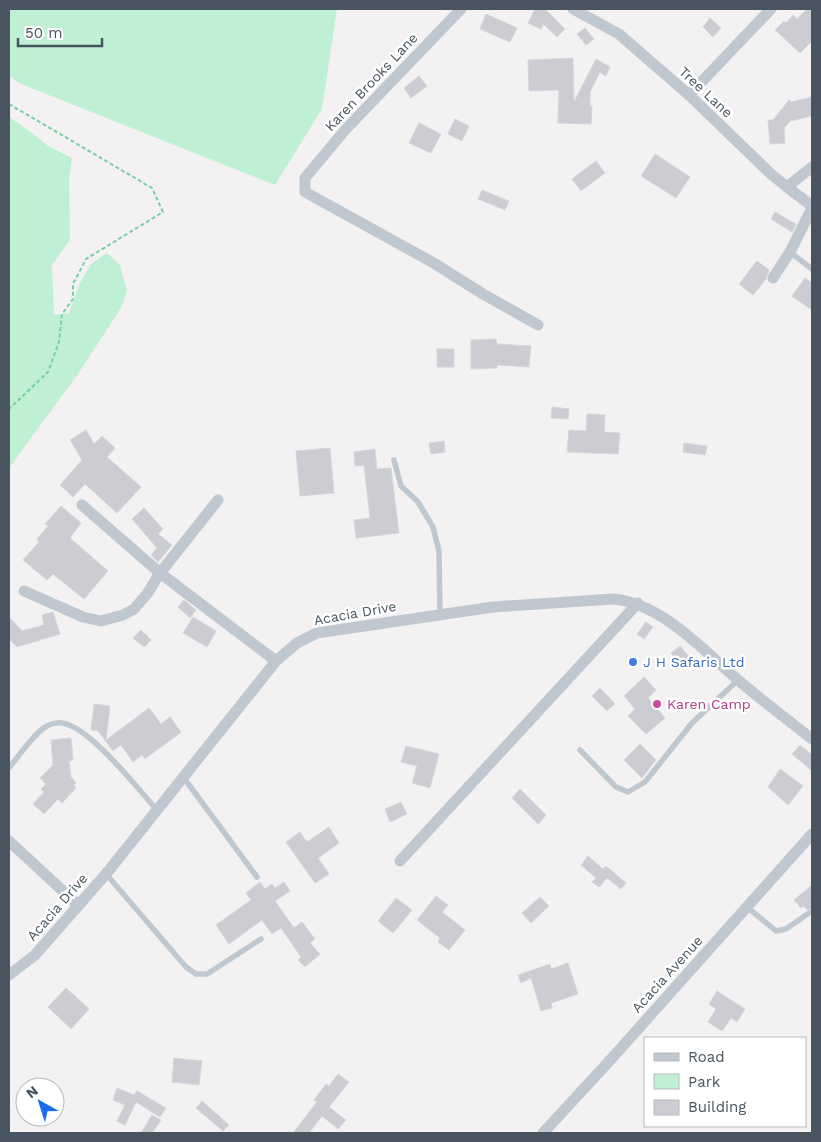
<svg xmlns="http://www.w3.org/2000/svg" width="821" height="1142" viewBox="0 0 821 1142" font-family="'Work Sans',sans-serif">
	<rect width="100%" height="100%" fill="#f3f1f1"/>
	<g fill="#c0f0d4">
		<polygon points="9,9 337,9 322,109 275,185 21,84 9,76"/>
		<polygon points="9,117 28,130 48,146 72,158 69,179 70,240 52,265 54,315 69,313 80,283 91,264 107,253 120,265 127,291 121,308 78,374 9,468"/>
	</g>
	<g fill="#cbcdd3" stroke="#d5d7dc">
		<polygon points="535,9 545,9 565,29 557,37 543,24 541,29 528,23"/>
		<polygon points="807,9 812,9 812,41 800,53 775,30 784,21 786,23 793,15 797,19"/>
		<polygon points="486,14 517,28 510,42 480,29"/>
		<polygon points="710,18 721,28 713,37 703,27"/>
		<polygon points="585,28 594,39 586,45 577,34"/>
		<polygon points="573,58 574,102 596,59 610,67 606,76 600,72 590,92 590,106 592,106 591,124 558,123 559,90 529,91 528,60"/>
		<polygon points="419,76 427,86 411,98 404,88"/>
		<polygon points="812,97 812,116 790,121 784,128 785,143 770,144 768,120 773,120 789,100 791,102"/>
		<polygon points="455,119 469,126 462,141 448,134"/>
		<polygon points="419,123 441,134 431,153 409,143"/>
		<polygon points="655,154 690,177 676,198 641,176"/>
		<polygon points="596,161 605,173 581,191 572,179"/>
		<polygon points="482,190 509,201 505,210 478,199"/>
		<polygon points="775,212 796,224 792,232 771,219"/>
		<polygon points="757,261 769,270 766,279 753,295 739,284"/>
		<polygon points="805,278 812,283 812,310 792,296"/>
		<polygon points="496,339 497,344 531,346 529,367 497,365 497,368 471,369 471,340"/>
		<rect x="437" y="349" width="17" height="18"/>
		<polygon points="552,407 569,409 568,419 551,418"/>
		<polygon points="587,414 605,415 604,432 620,433 618,454 567,452 569,430 586,431"/>
		<polygon points="86,430 94,444 102,436 115,448 107,457 141,487 117,513 85,484 73,497 60,485 82,460 70,440"/>
		<polygon points="444,441 445,452 431,454 429,443"/>
		<polygon points="684,443 707,446 705,455 683,452"/>
		<polygon points="330,448 334,493 300,496 296,451"/>
		<polygon points="375,449 377,469 391,468 399,533 356,538 354,520 370,518 364,465 355,466 354,452"/>
		<polygon points="61,506 81,523 70,538 108,571 84,599 53,574 47,580 23,560 39,542 37,539 48,526 45,524"/>
		<polygon points="144,508 163,529 158,534 172,545 158,562 151,555 157,548 132,519"/>
		<polygon points="184,600 196,610 190,618 178,607"/>
		<polygon points="53,612 60,634 17,647 9,639 9,617 22,631 44,625 42,615"/>
		<polygon points="193,617 216,631 207,647 183,633"/>
		<polygon points="646,622 653,627 644,639 637,634"/>
		<polygon points="141,630 151,640 144,647 133,638"/>
		<polygon points="680,646 690,658 681,665 671,653"/>
		<polygon points="644,677 656,690 648,698 665,718 646,734 628,716 635,709 624,696"/>
		<polygon points="600,688 615,704 607,711 592,696"/>
		<polygon points="94,704 110,706 106,740 149,708 161,724 170,717 181,732 145,759 142,755 133,762 121,745 113,751 98,731 91,730"/>
		<polygon points="71,738 73,760 69,761 71,777 76,783 74,785 76,788 62,803 58,799 44,814 33,804 44,792 41,789 46,784 40,778 53,765 51,740"/>
		<polygon points="640,744 656,760 642,778 624,760"/>
		<polygon points="800,745 812,755 812,771 792,754"/>
		<polygon points="406,746 439,754 430,788 412,783 417,766 401,762"/>
		<polygon points="780,769 803,786 788,805 768,787"/>
		<polygon points="520,789 546,815 538,824 512,798"/>
		<polygon points="401,802 407,814 390,822 385,809"/>
		<polygon points="329,827 339,843 318,858 329,874 315,883 286,842 300,832 307,842"/>
		<polygon points="588,856 603,869 606,866 626,883 621,889 607,878 599,887 592,882 596,878 581,865"/>
		<polygon points="260,882 265,889 272,884 275,888 284,882 290,891 275,901 294,928 302,922 315,939 310,943 320,954 305,967 298,960 301,957 281,928 272,934 262,920 229,944 216,925 251,900 246,893"/>
		<polygon points="812,885 812,910 806,909 804,906 801,908 794,900"/>
		<polygon points="436,896 448,905 442,912 465,930 449,950 438,942 440,938 417,920"/>
		<polygon points="540,897 549,906 531,923 522,913"/>
		<polygon points="396,898 412,910 393,933 378,921"/>
		<polygon points="568,963 578,994 551,1003 552,1008 541,1011 531,978 521,983 518,975 550,964 551,969"/>
		<polygon points="66,988 89,1009 71,1029 48,1007"/>
		<polygon points="717,991 745,1009 737,1022 731,1018 722,1031 708,1022 716,1009 709,1004"/>
		<polygon points="174,1058 202,1061 199,1085 172,1082"/>
		<polygon points="338,1074 349,1082 329,1107 346,1120 338,1129 322,1116 309,1133 293,1133 317,1102 314,1100 326,1084 329,1086"/>
		<polygon points="117,1088 134,1095 137,1091 166,1108 160,1117 136,1102 125,1125 117,1121 125,1105 113,1100"/>
		<polygon points="202,1101 229,1125 223,1131 196,1108"/>
		<polygon points="152,1115 161,1120 152,1133 141,1133"/>
	</g>
	<g fill="none" stroke-linecap="round" stroke-linejoin="round">
		<polyline stroke="#77cfa5" stroke-width="2" stroke-dasharray="4 2.5" stroke-linecap="butt" points="9,104 152,188 163,212 86,259 73,284 73,299 62,314 59,342 48,372 9,409"/>
		<g stroke="#bfc8d0" stroke-width="5.5">
			<polyline points="790,252 812,269"/>
			<polyline points="394,460 401,486 418,502 433,527 439,551 440,615"/>
			<polyline points="580,750 616,787 628,792 645,782 692,723 738,680"/>
			<path d="M9 768C18 757 35 732 47 726 50 724 59 722 62 723 89 726 138 789 157 810"/>
			<polyline points="184,778 257,877"/>
			<polyline points="106,874 186,967 196,974 207,974 261,939"/>
			<polyline points="747,907 776,931 786,929 809,913"/>
		</g>
		<g stroke="#bfc8d0" stroke-width="11">
			<polyline points="461,9 345,130 305,178 305,192 432,262 483,294 538,325"/>
			<polyline points="573,9 619,34 689,95 771,174 787,187 812,167"/>
			<polyline points="689,95 771,9"/>
			<polyline points="787,187 812,206"/>
			<polyline points="773,278 790,252 812,208"/>
			<polyline points="82,505 160,573 276,661"/>
			<polyline points="24,591 83,617 101,621 123,615 134,609 147,594 160,573 218,500"/>
			<polyline points="9,841 78,905"/>
			<polyline points="400,861 638,603"/>
			<path d="M9 975 35 955 106 874 276 661 297 643 317 633 493 607 613 599C661 603 702 649 737 679 761 700 787 719 812 739"/>
			<polyline points="543,1133 613,1057 812,834"/>
		</g>
	</g>
	<circle fill="#3f7fe0" stroke="#fff" stroke-width="2" cx="633" cy="662" r="5"/>
	<circle fill="#d1479c" stroke="#fff" stroke-width="2" cx="657" cy="704" r="5"/>
	<g text-anchor="middle" dominant-baseline="central" stroke-width="5" stroke-linejoin="round" paint-order="stroke">
		<g font-size="14" fill="#48545f" stroke="#fff">
			<text transform="translate(371 82) rotate(-47)">Karen Brooks Lane</text>
			<text transform="translate(706 92) rotate(43)">Tree Lane</text>
			<text transform="translate(355 613) rotate(-10)">Acacia Drive</text>
			<text transform="translate(57 907) rotate(-49)">Acacia Drive</text>
			<text transform="translate(667 974) rotate(-48)">Acacia Avenue</text>
		</g>
		<g font-size="14" fill="#366cbe" stroke="#fff" text-anchor="start">
			<text x="643" y="662">J H Safaris Ltd</text>
		</g>
		<g font-size="14" fill="#b23c85" stroke="#fff" text-anchor="start">
			<text x="667" y="704">Karen Camp</text>
		</g>
	</g>
	<rect width="821" height="1142" fill="none" stroke="#48545f" stroke-width="20"/>
	<rect x="644" y="1037" width="162" height="90" fill="#ffffff" stroke="#b6bbbf"/>
	<rect x="654" y="1053" width="25" height="8" fill="#bfc8d0" stroke="#b6bbbf"/>
	<text x="688" y="1062" font-size="15" fill="#48545f">Road</text>
	<rect x="654" y="1074" width="25" height="15" fill="#c0f0d4" stroke="#b6bbbf"/>
	<text x="688" y="1087" font-size="15" fill="#48545f">Park</text>
	<rect x="654" y="1100" width="25" height="15" fill="#cbcdd3" stroke="#b6bbbf"/>
	<text x="688" y="1112" font-size="15" fill="#48545f">Building</text>
	<g transform="translate(40 1102) rotate(321)"><circle r="24" fill="#ffffff" stroke="#b6bbbf"/>
	<path d="M0-4L9 19L0 12L-9 19Z" fill="#176fe7"/>
	<text y="-8" font-size="14" font-weight="bold" text-anchor="middle" fill="#48545f">N</text>
	</g>
	<path d="M18 38v8h84v-8" fill="none" stroke="#48545f" stroke-width="2.5"/>
	<text x="25" y="38" font-size="15" fill="#48545f" stroke="#ffffff" stroke-width="4" paint-order="stroke">50 m</text>
</svg>
